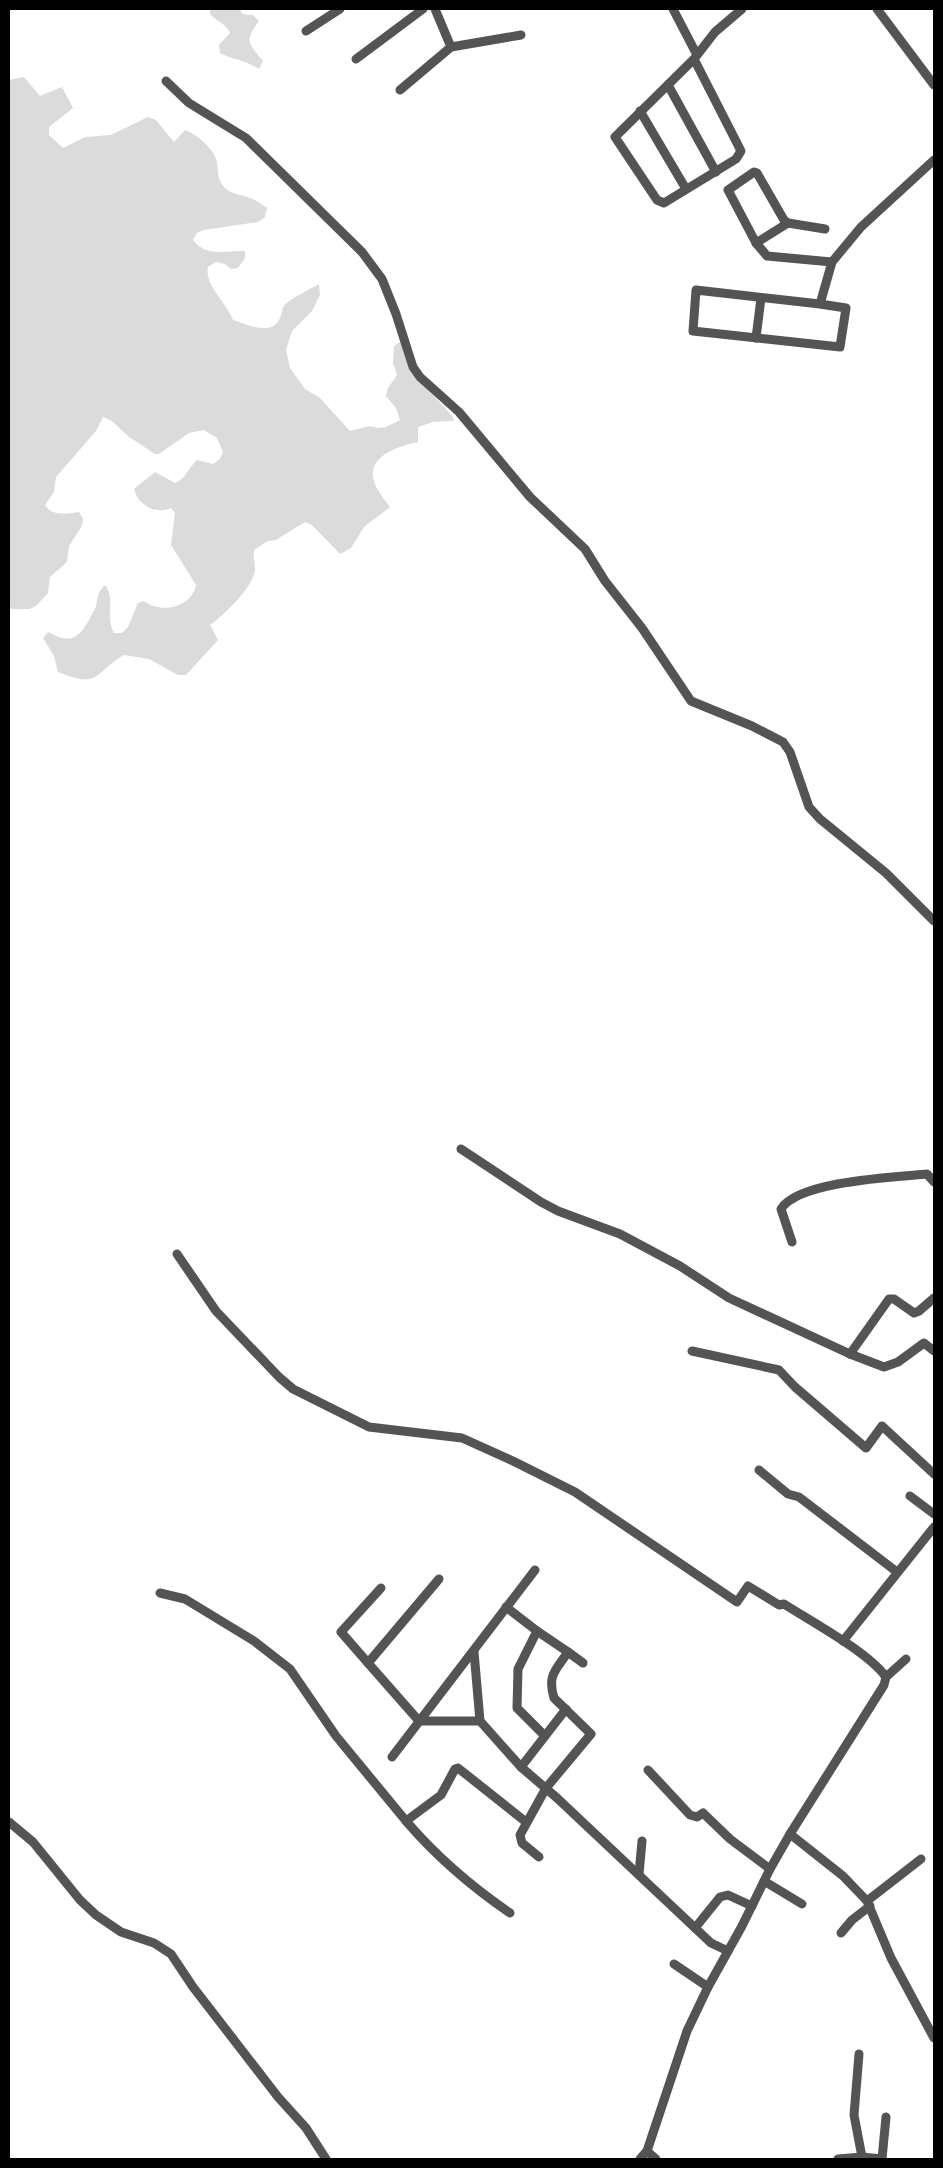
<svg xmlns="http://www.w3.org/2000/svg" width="943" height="2168" viewBox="0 0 943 2168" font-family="'Exo 2',sans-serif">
	<rect width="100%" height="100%" fill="#fff"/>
	<g fill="#dbdbdb">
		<path d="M210 9H239L243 14 253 15 259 21C244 41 248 43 263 61L259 69C245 60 234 60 220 53L219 45 230 33C227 24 216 21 210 14Z"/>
		<path d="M24 77 40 96 62 87 73 108 49 127V135L63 148 85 137 111 135 148 117 156 120 174 142 185 130C195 133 213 148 216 159 219 169 216 180 225 188 231 194 242 195 250 198 256 200 261 204 267 208L265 217 258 222 204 230 197 233 193 240C206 258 227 250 245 251V258L238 268 231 269 225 264 216 262 208 267C204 285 227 303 233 320 248 325 275 338 281 315 283 310 282 306 288 302 297 295 309 290 319 284L320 295 312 311 292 331 286 350 290 368 305 389 320 398 350 431 370 426 378 428 386 427 400 420 396 408 386 396 388 388 397 375 393 363 394 346 401 341 413 373 453 417 454 421 433 422 418 427V442C398 446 364 457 375 484 378 492 385 500 390 507L364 527 351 548 340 554 312 525 305 522 276 540 268 541 254 550C253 557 255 563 255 569 254 587 223 616 210 625L218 640 186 675H178L149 659 124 655C92 674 100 689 58 672L54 656 43 638 48 632C69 643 77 641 89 620 91 615 95 610 96 606 98 596 98 592 105 585 116 599 105 618 114 633H122L128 627 138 603 144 601C161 614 191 608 196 585L171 545 175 513 171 508C155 515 138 505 134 489L155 472 175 483C186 479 188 468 197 460L213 464 220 459 223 452 217 438 204 430 189 433 159 454H155L129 437 112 421 103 417 96 431 56 477 54 492 45 505C51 516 68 514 79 512L83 519 82 526 69 546 67 562 50 577 48 593 37 605 30 609H11L9 604V80Z"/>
	</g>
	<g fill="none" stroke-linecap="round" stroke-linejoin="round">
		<g stroke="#545454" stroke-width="9">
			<polyline points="673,9 697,55"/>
			<polyline points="877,9 934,85"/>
			<polyline points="306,31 340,9"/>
			<polyline points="451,47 521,35"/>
			<polyline points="356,59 423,9"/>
			<polyline points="694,59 741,151 736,159 664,203 657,200 615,137 694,59 715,32 742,9"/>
			<polyline points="166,81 189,103 246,138 362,252 382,279 396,314 413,367 420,377 459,412 530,497 585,549 605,581 642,628 691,701 752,726 783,742 790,752 809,807 820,819 886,873 934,921"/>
			<polyline points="668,85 716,172"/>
			<polyline points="400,90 451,47 435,9"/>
			<polyline points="640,111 686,189"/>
			<polyline points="825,229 788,223 784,220 757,173 754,172 728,190 756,243 767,256 832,262 861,227 934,160"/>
			<polyline points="756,243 788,223"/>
			<polyline points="820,304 846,308 840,347 693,331 696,290 820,304 832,262"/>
			<polyline points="756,338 761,298"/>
			<polyline points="461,1149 541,1202 558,1211 620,1234 680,1266 729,1298 850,1354 884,1367 898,1362 924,1343 934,1351"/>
			<path d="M792 1242 781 1209C798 1181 895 1177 927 1174L934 1182"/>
			<path d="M177 1254 216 1311 279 1377 293 1389 369 1427 462 1438 513 1461 575 1492 737 1602 748 1586 779 1605 784 1604C812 1622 868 1652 886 1677L884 1685 790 1834 770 1869 742 1926 708 1987 687 2031 647 2151"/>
			<polyline points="692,1351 779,1370 795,1387 866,1448 882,1426 934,1474"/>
			<polyline points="850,1354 889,1299 894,1299 914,1313 919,1311 934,1298"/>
			<polyline points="759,1470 788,1494 799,1497 897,1572"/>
			<polyline points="910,1496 934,1514"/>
			<polyline points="439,1579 368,1663 419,1721 480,1721"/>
			<polyline points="160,1593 185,1599 254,1641 290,1669 336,1736 406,1821 441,1795 455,1769 458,1768 526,1822"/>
			<polyline points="506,1607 537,1631 518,1669 517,1708 545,1736"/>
			<path d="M537 1631 568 1652C556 1670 547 1675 554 1698L591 1734 546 1788 520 1835 522 1843 539 1857"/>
			<polyline points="843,1641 934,1527"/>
			<polyline points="474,1652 480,1721 521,1767 557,1798 711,1943 728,1951"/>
			<polyline points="568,1652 583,1663"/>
			<polyline points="368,1663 341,1632 381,1588"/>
			<polyline points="886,1677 906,1659"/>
			<polyline points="392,1757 535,1570"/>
			<polyline points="521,1767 566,1709"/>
			<polyline points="648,1770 690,1815 697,1817 703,1813 730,1839 770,1869"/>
			<path d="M406 1821C436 1856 472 1887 510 1913"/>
			<polyline points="9,1822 33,1842 80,1900 96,1915 121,1932 154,1943 171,1954 193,1987 278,2097 306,2128 326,2159"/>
			<polyline points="790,1834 843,1876 867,1901 891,1958 934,2038"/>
			<polyline points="639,1874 642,1841"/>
			<polyline points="764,1881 802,1904"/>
			<polyline points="867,1901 921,1859"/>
			<polyline points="695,1928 720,1897 728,1895 752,1906"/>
			<polyline points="841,1933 852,1920 870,1906"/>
			<polyline points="674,1964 708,1987"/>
			<polyline points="859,2054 854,2115 862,2157"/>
			<polyline points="640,2159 647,2151 656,2159"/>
			<polyline points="838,2159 862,2157 882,2159"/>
			<polyline points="882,2159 886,2117"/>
		</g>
	</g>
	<rect width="943" height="2168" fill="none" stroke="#000000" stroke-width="20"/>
</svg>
